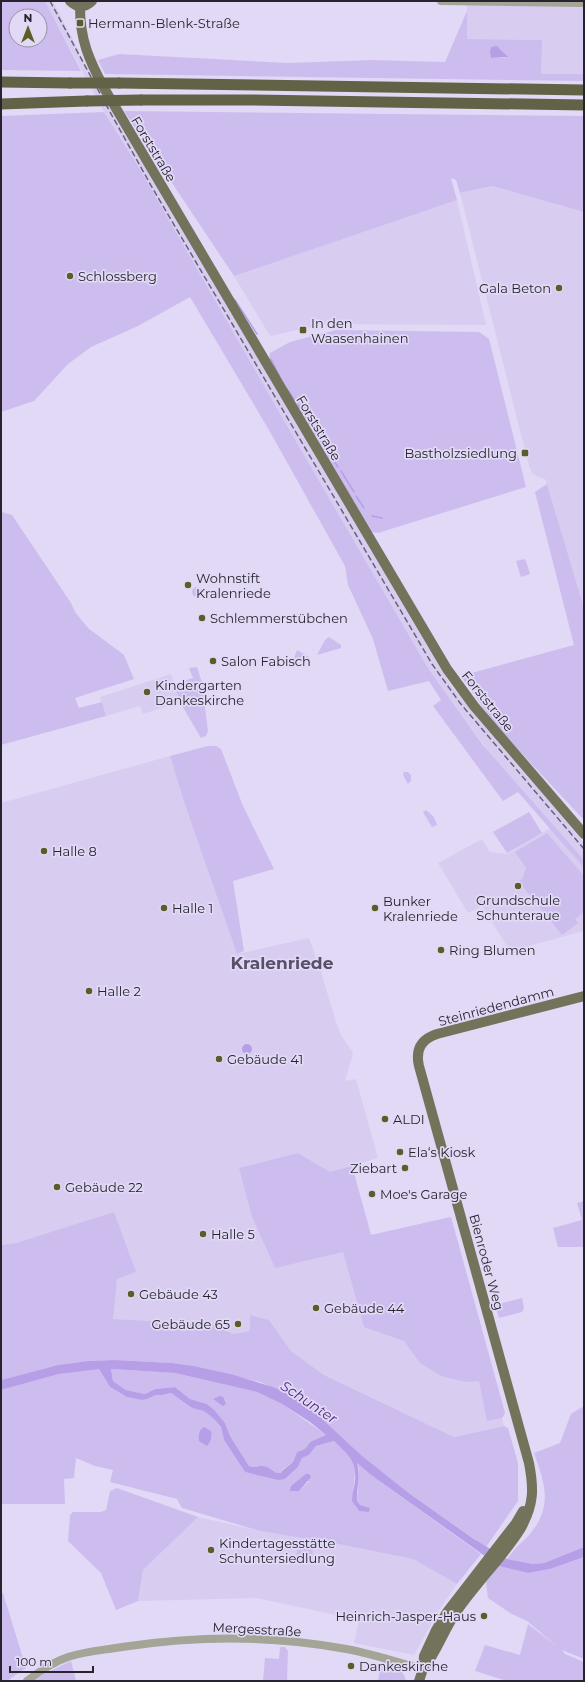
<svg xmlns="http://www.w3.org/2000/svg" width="585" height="1682" viewBox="0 0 585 1682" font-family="Montserrat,sans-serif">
	<rect width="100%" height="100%" fill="#e1d9f5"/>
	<g fill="#d8cdf1">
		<polygon points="45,1 53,1 89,71 153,181 450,684 501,742 584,843 584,865 560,840 584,868 584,931 510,951 482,906 468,913 438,863 482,839 490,852 507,854 550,828 518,792 428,668 286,424 141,171 104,112"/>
		<polygon points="467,1 584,1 584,74 541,74 541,40 467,39"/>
		<polygon points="492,186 584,212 584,608 547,484 545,479 538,477 532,473 529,466 460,193"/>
		<polygon points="457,200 486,325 325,324 270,336 234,276 234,272"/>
		<polygon points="171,674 180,702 143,714 140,706 106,716 100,697"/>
		<polygon points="170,756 185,805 237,954 309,938 320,969 337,1025 341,1035 353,1053 345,1081 356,1079 378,1158 352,1166 371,1235 451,1217 505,1413 502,1418 504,1426 454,1437 324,1375 291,1351 269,1320 250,1316 250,1331 233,1334 212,1324 112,1319 117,1279 16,1243 1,1245 1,803"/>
		<polygon points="198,1517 260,1531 338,1544 413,1559 457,1584 439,1610 414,1655 354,1643 359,1620 257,1598 138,1601 143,1570"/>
	</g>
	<g fill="#cdbdef" fill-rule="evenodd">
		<path d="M1 1H45L81 71 1 70ZM16 16H40V40H16Z"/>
		<path d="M467 11V39L542 40 541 74H584V81L105 74 98 60 119 54 287 63 373 60 445 62ZM501 49 506 58H491Z"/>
		<polygon points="124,111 584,116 584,212 492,186 460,193 456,180 451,178 457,200 234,276"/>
		<polygon points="104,112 141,171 286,424 428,668 483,745 584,860 584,868 518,792 503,801 433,706 441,700 429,681 388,691 373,639 348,585 345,566 269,430 190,297 138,326 91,347 68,364 34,401 1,412 1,116"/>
		<polygon points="336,330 479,332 489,339 526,487 378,533 371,532 269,358 270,353 290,342"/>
		<polygon points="547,484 584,608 584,820 497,727 461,676 574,645 535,492"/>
		<polygon points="1,512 12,515 71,603 75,612 88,628 124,655 134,679 75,698 79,708 102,702 106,716 1,745"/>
		<polygon points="524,559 526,561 530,574 521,577 516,561"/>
		<circle cx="197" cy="592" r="5"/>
		<polygon points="329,637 341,645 341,648 317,655 325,640"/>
		<polygon points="297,650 309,657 293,661"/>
		<polygon points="197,667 202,683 208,731 206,736 201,738 180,702 174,684 193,678 189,668"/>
		<polygon points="208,746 216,746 221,749 243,806 274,869 233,881 244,951 237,954 185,805 170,756"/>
		<polygon points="404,772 408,772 411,775 411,781 408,784 403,775"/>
		<polygon points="426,810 434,817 437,825 432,827 423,812"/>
		<polygon points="529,812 542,833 507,853 493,832"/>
		<polygon points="547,833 584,876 584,912 575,919 578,923 562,935 519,882 523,877 526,868 515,852"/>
		<polygon points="298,1153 330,1172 352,1166 371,1235 451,1217 505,1413 502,1418 487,1421 479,1381 466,1382 441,1376 420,1363 404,1341 364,1327 343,1252 275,1268 252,1217 239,1168"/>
		<polygon points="584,1201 584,1247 558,1247 553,1228 582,1220 577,1203"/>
		<polygon points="114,1212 136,1272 117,1279 113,1319 212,1324 233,1334 250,1331 250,1315 269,1320 291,1351 324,1375 454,1437 504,1426 508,1428 518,1463 518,1501 486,1547 410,1494 361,1455 317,1414 288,1394 260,1382 194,1366 172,1363 115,1360 88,1361 58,1365 1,1380 1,1245 16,1243"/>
		<polygon points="522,1298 524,1308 522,1312 499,1318 495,1305"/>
		<path d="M89 1369H99L110 1387 127 1397 142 1400 147 1399 156 1395H163L171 1393 192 1408 204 1410 213 1418 221 1427 224 1440 245 1472 285 1479 298 1467 302 1458 309 1455 316 1446 334 1441C339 1446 349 1452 352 1459 361 1477 345 1496 359 1511L370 1509 360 1505 357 1501 359 1469 356 1462 371 1475 481 1554 457 1584 413 1559 338 1544 260 1531 182 1508 177 1499 110 1482 113 1470 95 1466 76 1458 74 1478 64 1479 65 1504H1V1390L59 1374ZM301 1480 309 1481 299 1491 291 1486Z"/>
		<path d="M111 1369 175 1373 257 1392 282 1404 326 1435 310 1442 305 1449 297 1452 293 1462 283 1469 281 1473H277C272 1471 269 1466 262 1466 257 1466 254 1468 249 1466L230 1436 225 1423 207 1404 190 1399 175 1387 155 1389 145 1394 126 1390 113 1381Z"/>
		<path d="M584 1406V1547L544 1563 533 1564 507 1559C511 1555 514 1549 519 1545 522 1541 527 1538 530 1534 553 1506 545 1484 534 1453L560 1443 571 1414Z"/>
		<polygon points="117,1488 198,1517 143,1570 138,1601 116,1610 101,1573 68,1541 70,1515 73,1512 101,1512 106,1510 110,1491"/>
		<polygon points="297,1547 313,1549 312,1560 296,1558"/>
		<polygon points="584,1557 584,1659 562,1650 565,1654 584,1662 584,1681 507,1681 475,1671 485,1645 520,1655 528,1624 558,1647 527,1621 510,1613 488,1598 486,1582 499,1566 528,1573 550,1569"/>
		<polygon points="1,1593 3,1593 26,1668 7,1681 1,1681"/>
		<polygon points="280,1647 285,1647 288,1651 287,1681 263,1681 265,1658 279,1659"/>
		<polygon points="71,1661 76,1681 35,1681 44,1674"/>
		<path d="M381 1664C392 1666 404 1668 406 1681H378Z"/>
	</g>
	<g fill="#b79fe7" fill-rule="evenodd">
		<polygon points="497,46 508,57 491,58 490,51 491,47"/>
		<circle cx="247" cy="1049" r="5"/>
		<path d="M115 1360 172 1363 194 1366 234 1375 273 1387 288 1394 317 1414 361 1455 410 1494 474 1539 507 1559 533 1564 544 1563 584 1547V1557L550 1569 528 1573 499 1566 371 1475 357 1463C361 1478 356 1487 357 1501L360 1505 370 1508 369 1512 359 1511 352 1501C352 1494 354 1488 355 1482 357 1460 348 1455 334 1441L316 1446 309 1455 302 1458 298 1467 285 1479 278 1480 245 1472 224 1440 221 1427 213 1418 204 1411 192 1408 171 1393 163 1395H156L147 1399 142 1400 127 1397 110 1387 99 1369 59 1374 1 1390V1380L58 1365 88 1361ZM111 1369 175 1373 257 1392 282 1404 310 1422 326 1435 310 1442 305 1449 297 1452 293 1462 283 1470 281 1473H277C272 1471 269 1466 262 1466 257 1466 254 1468 249 1466L230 1436 225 1423 215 1411 207 1404 190 1399 175 1387 155 1389 145 1394 126 1390 113 1381Z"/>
		<polygon points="220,1396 223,1397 226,1404 223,1406 213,1399"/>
		<path d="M204 1427 211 1431C212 1437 211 1441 207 1446L199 1441C198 1435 199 1430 204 1427Z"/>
		<polygon points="306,1474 309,1474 311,1477 299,1491 290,1491 291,1486"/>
	</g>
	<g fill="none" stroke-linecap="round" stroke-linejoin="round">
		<g stroke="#b79fe7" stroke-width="1.5">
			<polyline points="235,300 257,334"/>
			<polyline points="271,359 280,377"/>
			<polyline points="287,389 296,402"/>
			<polyline points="298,405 321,441"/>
			<polyline points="324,446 338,467"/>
			<polyline points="341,471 354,492"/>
			<polyline points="356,496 364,508"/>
			<polyline points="372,516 382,518"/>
		</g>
		<g stroke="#a4a497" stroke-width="8">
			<polyline points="441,1 584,3"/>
			<path d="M27 1681C40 1671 53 1662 68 1657 86 1651 105 1650 122 1647 195 1636 268 1635 340 1648 368 1652 395 1662 423 1669"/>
		</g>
		<g stroke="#73735c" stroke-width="10">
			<path d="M70 1C77 8 85 8 92 1"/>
			<path d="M80 7C80 40 89 60 104 88L447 669 474 706 584 834"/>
			<path d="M423 1669C437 1652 444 1629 457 1611 477 1582 503 1557 521 1528 534 1504 534 1489 529 1463L419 1066C415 1049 422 1039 437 1034L584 996"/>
			<polyline points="419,1681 423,1669 424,1656 436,1630 447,1612 516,1523 523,1511"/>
		</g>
		<g stroke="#626247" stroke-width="11">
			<polyline points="1,82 70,83"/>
			<polyline points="119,83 584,90"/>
			<polyline points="141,100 254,100 584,105"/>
			<polyline points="1,104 87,101"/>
		</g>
		<polyline stroke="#696474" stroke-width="1.5" stroke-dasharray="6 3" stroke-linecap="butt" points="50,1 110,112 153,189 432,664 460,703 584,849"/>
		<g stroke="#626247" stroke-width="11">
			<polyline points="70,83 119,83"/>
			<polyline points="87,101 141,100"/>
		</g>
	</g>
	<g fill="#5d5b28" stroke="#e1d9f5" stroke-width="1.5">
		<rect x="76" y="19" width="8" height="8" rx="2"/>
		<circle cx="70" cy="276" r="4"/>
		<circle cx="559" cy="288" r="4"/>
		<rect x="299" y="326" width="8" height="8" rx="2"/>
		<rect x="521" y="449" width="8" height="8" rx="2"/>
		<circle cx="188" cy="585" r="4"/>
		<circle cx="202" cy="618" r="4"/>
		<circle cx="213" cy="661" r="4"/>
		<circle cx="147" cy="692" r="4"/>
		<circle cx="44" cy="851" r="4"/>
		<circle cx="518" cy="886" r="4"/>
		<circle cx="164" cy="908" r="4"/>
		<circle cx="375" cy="908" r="4"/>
		<circle cx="441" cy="950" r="4"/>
		<circle cx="89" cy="991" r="4"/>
		<circle cx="219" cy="1059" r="4"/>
		<circle cx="385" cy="1119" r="4"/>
		<circle cx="400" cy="1152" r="4"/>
		<circle cx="405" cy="1168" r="4"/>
		<circle cx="57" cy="1187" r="4"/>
		<circle cx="372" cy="1194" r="4"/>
		<circle cx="203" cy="1234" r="4"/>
		<circle cx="131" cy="1294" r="4"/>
		<circle cx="316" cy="1308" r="4"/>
		<circle cx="238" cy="1324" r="4"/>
		<circle cx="211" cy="1550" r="4"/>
		<circle cx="484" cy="1616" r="4"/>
		<circle cx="351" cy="1666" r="4"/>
	</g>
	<g text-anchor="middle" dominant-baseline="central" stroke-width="3.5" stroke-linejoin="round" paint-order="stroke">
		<g font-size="13" fill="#28242f" stroke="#e1d9f5" text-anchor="start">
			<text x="88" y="23">Hermann-Blenk-Straße</text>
			<text x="78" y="276">Schlossberg</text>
			<text x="551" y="288" text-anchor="end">Gala Beton</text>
			<text x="311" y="323">In den<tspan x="311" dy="15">Waasenhainen</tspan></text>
			<text x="517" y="453" text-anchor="end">Bastholzsiedlung</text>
			<text x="196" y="578">Wohnstift<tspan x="196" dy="15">Kralenriede</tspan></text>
			<text x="210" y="618">Schlemmerstübchen</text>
			<text x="221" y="661">Salon Fabisch</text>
			<text x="155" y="685">Kindergarten<tspan x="155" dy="15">Dankeskirche</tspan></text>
			<text x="52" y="851">Halle 8</text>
			<text x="518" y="900" text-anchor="middle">Grundschule<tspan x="518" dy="15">Schunteraue</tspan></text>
			<text x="383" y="901">Bunker<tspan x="383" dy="15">Kralenriede</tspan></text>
			<text x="172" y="908">Halle 1</text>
			<text x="449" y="950">Ring Blumen</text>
			<text x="97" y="991">Halle 2</text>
			<text x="227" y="1059">Gebäude 41</text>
			<text x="393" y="1119">ALDI</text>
			<text x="408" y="1152">Ela‘s Kiosk</text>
			<text x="397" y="1168" text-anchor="end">Ziebart</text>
			<text x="65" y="1187">Gebäude 22</text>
			<text x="380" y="1194">Moe's Garage</text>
			<text x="211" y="1234">Halle 5</text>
			<text x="139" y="1294">Gebäude 43</text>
			<text x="324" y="1308">Gebäude 44</text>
			<text x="230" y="1324" text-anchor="end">Gebäude 65</text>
			<text x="219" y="1543">Kindertagesstätte<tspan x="219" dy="15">Schuntersiedlung</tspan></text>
			<text x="476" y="1616" text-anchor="end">Heinrich-Jasper-Haus</text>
			<text x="359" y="1666">Dankeskirche</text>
		</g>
		<g font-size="13" fill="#28242f" stroke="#e1d9f5">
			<text transform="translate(154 149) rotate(59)">Forststraße</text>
			<text transform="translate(319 428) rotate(59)">Forststraße</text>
			<text transform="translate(488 701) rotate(51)">Forststraße</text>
			<text transform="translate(496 1006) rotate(-15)">Steinriedendamm</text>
			<text transform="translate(487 1262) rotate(75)">Bienroder Weg</text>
			<text transform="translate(257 1629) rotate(3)">Mergesstraße</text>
		</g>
		<g font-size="14" font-style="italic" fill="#4d2a7d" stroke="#e1d9f5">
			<text transform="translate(309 1402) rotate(34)">Schunter</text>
		</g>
		<g font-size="17" font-weight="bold" fill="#585068" stroke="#e1d9f5">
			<text x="282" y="963">Kralenriede</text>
		</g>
	</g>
	<rect width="585" height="1682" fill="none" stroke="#28242f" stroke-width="4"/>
	<g transform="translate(28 28)"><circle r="19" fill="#e1d9f5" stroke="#9791a6"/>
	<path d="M0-3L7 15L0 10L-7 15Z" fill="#5d5b28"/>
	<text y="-6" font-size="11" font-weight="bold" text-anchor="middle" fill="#28242f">N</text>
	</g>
	<path d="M10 1666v6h83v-6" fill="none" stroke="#28242f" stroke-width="2"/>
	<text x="16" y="1666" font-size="12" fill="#28242f" stroke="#e1d9f5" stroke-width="3" paint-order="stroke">100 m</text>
</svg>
